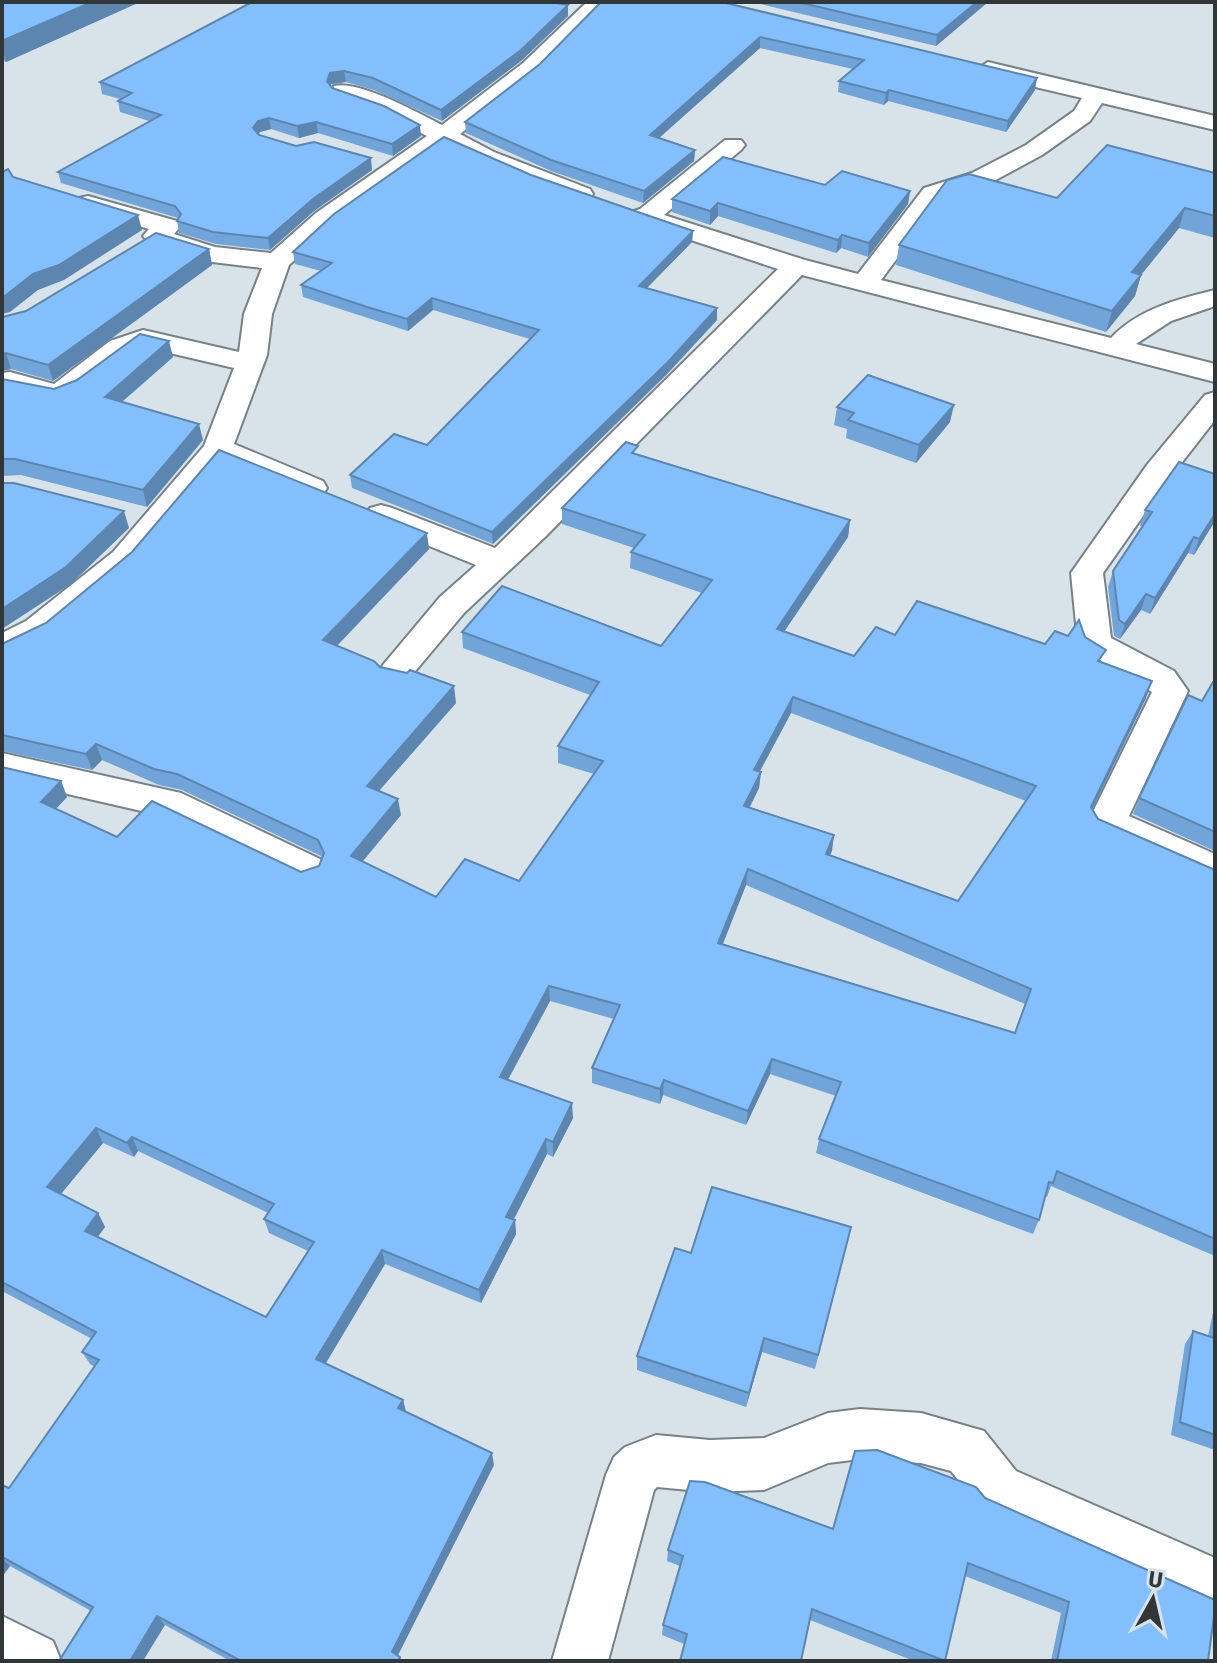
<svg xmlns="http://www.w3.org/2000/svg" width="1217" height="1663" viewBox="0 0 1217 1663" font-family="'Fira Sans',sans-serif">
	<rect width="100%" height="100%" fill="#d7e3e8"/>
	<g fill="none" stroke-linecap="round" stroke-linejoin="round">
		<defs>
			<g id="street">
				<path d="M587 2H609L539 73 460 134 494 152 590 189 593 194 590 199C566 205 471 159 445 145L334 223 289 265 272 314 267 355 234 444 323 481 327 488 323 495 312 497 301 495 223 461 135 566 50 637 2 660V633L26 621 113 552 204 446 234 368 144 347C117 358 86 400 59 402 44 403 24 394 9 390L2 391V373L10 372 54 384 110 341 143 330 239 352 244 314 262 268 212 262 147 241 143 236 149 229 79 208 76 203 79 198 88 196 177 221 181 226 174 234 215 247 271 253 316 213 427 136 386 115 334 96 331 91 334 86C360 80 418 113 442 125L523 63Z"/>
				<path d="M988 62 1215 116V130L1102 103 1090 121 1042 155 990 183 942 198 881 280 1111 338C1138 309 1178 299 1215 290V306L1171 321 1136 344 1215 364V382L802 275 546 536 464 613 407 681 395 685 383 681 378 673 383 665 440 597 476 565 370 522 365 515 370 508 381 505 392 508 495 548 778 269 634 221 630 216 634 211 640 209 725 140H741L745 145 741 150 664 215 805 260 858 274 924 188 972 173 1026 145 1074 111 1082 98 980 74 977 69Z"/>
				<polygon points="1215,392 1215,420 1169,479 1103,573 1111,638 1174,671 1188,691 1129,816 1215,854 1215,886 1094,832 1088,822 1152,692 1083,652 1078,644 1071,573 1147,465 1205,395"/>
				<polygon points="2,753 181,793 320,859 325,870 320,881 306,885 159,815 2,779"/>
				<polygon points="860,1409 921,1413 984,1431 1016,1471 1215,1558 1215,1612 980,1507 951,1471 921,1463 860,1459 828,1463 764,1490 710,1492 657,1487 654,1490 608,1661 552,1661 606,1475 614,1457 625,1447 656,1435 710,1440 764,1438 828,1413"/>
				<polygon points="2,1616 53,1641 61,1661 2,1661"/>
			</g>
		</defs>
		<use href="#street" stroke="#778287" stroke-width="4"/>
		<use href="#street" fill="#fff" fill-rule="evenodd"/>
	</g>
	<g fill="#71a4d9" fill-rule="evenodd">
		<polygon points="2,2 140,2 6,62 2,60"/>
		<polygon points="601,2 1035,90 1006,132 888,101 884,105 838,92 839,81 853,69 760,48 659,138 695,150 694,161 643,203 551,171 466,133 465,122 540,64"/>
		<polygon points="752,2 988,2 936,46"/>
		<polygon points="568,16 521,61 442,121 374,90 346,82 331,84 331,86 421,136 393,156 318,133 299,138 271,129 260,132 258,134 259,135 372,170 314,211 270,250 216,244 179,233 177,221 178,218 61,183 58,172 149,121 120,112 118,101 120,99 102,94 100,82"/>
		<polygon points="1215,173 1215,238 1179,228 1141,275 1135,296 1106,332 896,265 899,245 1057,198"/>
		<polygon points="531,175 693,231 692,242 647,288 717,308 717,320 667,374 493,544 352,488 350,475 427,445 530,339 433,310 408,331 303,297 301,285 321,271 295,264 293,252"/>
		<polygon points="825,185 910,191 908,204 868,257 841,248 836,253 718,216 710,225 672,212 672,199"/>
		<polygon points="209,249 212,265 53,381 11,369 2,371 2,317 26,311"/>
		<polygon points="173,357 122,402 203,440 147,507 21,475 2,476 2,379 54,389"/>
		<polygon points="837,407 950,422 916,463 846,438 847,429 834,425"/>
		<path d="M638 454 850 520 848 537 784 632 854 656 895 635 1045 644 1068 636 1085 637 1102 662 1146 698 1092 809 1098 819 1215 870V1256L1051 1186 1047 1197H1045L1039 1220 1033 1234 816 1153 819 1139 836 1096 770 1074 746 1125 663 1095 660 1104 592 1083V1068L614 1019 550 1001 508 1080 573 1118 553 1157 547 1154 513 1220H515L516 1234 481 1303 385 1264 326 1363 403 1400 406 1412 494 1465 398 1655 400 1657 402 1661H230L165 1625 91 1611 10 1566 2 1577V1485L9 1488 95 1367 90 1364 82 1352 92 1339 2 1291V767L61 781 67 797 56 809 117 837 301 872 319 866 322 858 321 856 182 790 159 785 102 760 92 770 2 751V644L429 549 337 646 380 667 456 703 379 791 401 815 362 861 436 897 519 881 594 774 558 763V746L590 695 463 648 462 632 661 646 702 593 630 568 631 552 634 548 562 524V508ZM791 713 1026 801 958 901 830 856 834 835 750 807 759 788 761 772 760 771ZM746 885 1025 1004 1015 1033 723 944ZM103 1143 134 1157 138 1151 268 1213 264 1219 269 1233 308 1251 266 1317 98 1237 105 1227 98 1213 61 1194Z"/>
		<polygon points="1215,474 1215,521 1194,555 1188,553 1150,614 1141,610 1120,639 1114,636 1108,587 1113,571 1142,526 1140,526 1145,510"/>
		<polygon points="1215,682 1215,851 1133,814 1139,798 1202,701"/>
		<polygon points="851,1227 815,1369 762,1352 746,1407 637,1370 637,1356 691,1253"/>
		<polygon points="1215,1303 1215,1450 1171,1435 1185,1344 1193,1331 1208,1336"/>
		<polygon points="985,1498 1208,1661 1051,1661 1061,1613 965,1576 945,1661 914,1661 810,1620 684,1644 662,1635 663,1625 680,1566 667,1561 668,1550 832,1529"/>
	</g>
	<g fill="#5c86b0">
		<polygon points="92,2 140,2 6,62 2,48 2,41"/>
		<polygon points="977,2 988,2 936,46 937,35"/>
		<polygon points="568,5 568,16 521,61 442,121 441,110"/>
		<polygon points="760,37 760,48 650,146 650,135"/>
		<polygon points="344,71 346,82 331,84 328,93 327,81 330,73"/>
		<polygon points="1037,78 1035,90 1006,132 1008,121"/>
		<polygon points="889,90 888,101 884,105 886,93"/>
		<polygon points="269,118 271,129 260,132 255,139 253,128 258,121"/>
		<polygon points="316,122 318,133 299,138 297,126"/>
		<polygon points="420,125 421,136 393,156 392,144"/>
		<polygon points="695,150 694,161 643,203 644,191"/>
		<polygon points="371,158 372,170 314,211 270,250 268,238 313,199"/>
		<polygon points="910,191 908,204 868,257 869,243"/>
		<polygon points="718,203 718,216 710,225 710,211"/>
		<polygon points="1185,208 1179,228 1141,275 1135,296 1106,332 1112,311 1132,272"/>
		<polygon points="138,215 142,230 64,280 38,290 10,312 2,314 2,297 33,274"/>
		<polygon points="693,231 692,242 638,297 639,286"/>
		<polygon points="842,235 841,248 836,253 838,240"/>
		<polygon points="209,249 212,265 53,381 48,365"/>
		<polygon points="432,298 433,310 408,331 407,319"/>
		<polygon points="717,308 717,320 667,374 493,544 492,532"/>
		<polygon points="169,341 173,357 109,413 105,397"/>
		<polygon points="6,353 11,369 2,371 2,354"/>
		<polygon points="954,405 950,422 916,463 919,445"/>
		<polygon points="199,424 203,440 147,507 143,490"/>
		<polygon points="124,511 129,528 71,584 2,629 2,609"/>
		<polygon points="1215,514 1215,521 1194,555 1199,539"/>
		<polygon points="850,520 848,537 775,645 777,629"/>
		<polygon points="427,533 429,549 326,657 323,640"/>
		<polygon points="1194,537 1188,553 1150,614 1155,598"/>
		<polygon points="1146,594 1141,610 1120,639 1125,624"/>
		<polygon points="1152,681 1146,698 1085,824 1091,807"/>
		<polygon points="454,686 456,703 369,802 367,786"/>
		<polygon points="793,697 791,713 752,786 754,770"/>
		<polygon points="96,744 102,760 92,770 86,754"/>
		<polygon points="761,772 759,788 742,822 744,806"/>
		<polygon points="61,781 67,797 47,818 41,802"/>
		<polygon points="398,799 401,815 354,872 351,856"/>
		<polygon points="834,835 832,851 823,870 826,854"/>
		<polygon points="748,869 746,885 717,958 718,943"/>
		<polygon points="549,986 550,1001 501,1092 500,1077"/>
		<polygon points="772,1059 770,1074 746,1125 748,1111"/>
		<polygon points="664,1080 663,1095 660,1104 660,1089"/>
		<polygon points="572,1103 573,1118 553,1157 553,1142"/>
		<polygon points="96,1128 103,1143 55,1201 47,1187"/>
		<polygon points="132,1137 138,1151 134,1157 127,1143"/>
		<polygon points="546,1139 547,1154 508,1231 506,1217"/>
		<polygon points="98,1213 105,1227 92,1244 85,1231"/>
		<polygon points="515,1220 516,1234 481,1303 479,1290"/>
		<polygon points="382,1250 385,1264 321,1371 316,1359"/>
		<polygon points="764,1338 762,1352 746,1407 749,1393"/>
		<polygon points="403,1400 406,1412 398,1408"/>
		<polygon points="492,1453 494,1465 395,1661 392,1652"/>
		<polygon points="2,1558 10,1566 2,1577"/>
		<polygon points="157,1616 165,1625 143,1661 130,1661"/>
	</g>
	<g fill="#83bffc" stroke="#5c86b0" stroke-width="2" fill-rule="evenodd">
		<polygon points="2,2 92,2 2,41"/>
		<polygon points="252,2 551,2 568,5 521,50 441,110 373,78 344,71 330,73 327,81 332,88 384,106 420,125 392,144 316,122 297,126 269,118 258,121 253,128 259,135 296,146 314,142 371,158 313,199 268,238 213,232 177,221 181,214 175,206 58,172 161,115 118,101 132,93 100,82"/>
		<polygon points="601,2 722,2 1037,78 1008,121 889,90 886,93 839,81 864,60 760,37 650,135 695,150 644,191 551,160 465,122 540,64"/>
		<polygon points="798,2 977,2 937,35"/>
		<polygon points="444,137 531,175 693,231 639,286 717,308 668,362 492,532 350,475 394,434 427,445 539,330 432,298 407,319 367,307 301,285 332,263 293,252 334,214"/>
		<polygon points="1107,145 1215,173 1215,216 1185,208 1132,272 1141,275 1112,311 899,245 947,180 969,174 1057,198"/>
		<polygon points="723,157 825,185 842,171 910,191 869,243 842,235 838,240 718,203 710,211 672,199"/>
		<polygon points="8,169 13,177 138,215 59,265 33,274 5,296 2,297 2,172"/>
		<polygon points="156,233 209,249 48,365 6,353 2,354 2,317 26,311"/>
		<polygon points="140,334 169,341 105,397 199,424 143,490 15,459 2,459 2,379 54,389 77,380"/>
		<polygon points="868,375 954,405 919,445 848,420 854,413 837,407"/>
		<path d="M626 442 638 446 632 453 850 520 777 629 854 656 876 627 895 635 917 601 1045 644 1055 631 1068 636 1079 620 1085 637 1106 650 1098 661 1152 681 1091 807 1098 819 1215 870V1239L1057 1171 1053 1183 1049 1182 1039 1220 819 1139 841 1082 772 1059 748 1111 664 1080 660 1089 592 1068 620 1005 549 986 500 1077 572 1103 553 1142 546 1139 506 1217 515 1220 479 1290 382 1250 316 1359 403 1400 398 1408 492 1453 392 1652 400 1657 398 1661H241L157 1616 130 1661H59L93 1607 2 1557V1485L9 1488 99 1360 82 1352 96 1332 2 1282V767L61 781 41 802 117 837 152 801 301 872 319 866 324 853 318 840 177 774 154 769 96 744 86 754 2 735V644L46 623 132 552 219 450 427 533 323 640 374 661 380 667 407 673 410 670 454 686 367 786 398 799 351 856 436 897 465 859 519 881 603 761 558 746 599 682 462 632 502 586 661 646 712 580 631 552 645 535 562 508ZM793 697 1036 786 958 901 826 854 834 835 744 806 761 772 754 770ZM748 869 1031 989 1015 1033 718 943ZM96 1128 127 1143 132 1137 274 1204 264 1219 314 1242 266 1317 85 1231 98 1213 47 1187Z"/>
		<polygon points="1179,462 1215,474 1215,514 1199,539 1194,537 1155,598 1146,594 1125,624 1119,620 1113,571 1152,512 1145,510"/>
		<polygon points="2,483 14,483 124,511 66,567 2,609"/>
		<polygon points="1213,682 1215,682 1215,832 1139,798 1188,695 1202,701"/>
		<polygon points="712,1187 851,1227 818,1355 764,1338 749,1393 637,1356 675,1248 691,1253"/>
		<polygon points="1193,1331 1214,1338 1215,1335 1215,1435 1180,1422"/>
		<polygon points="877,1450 976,1487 985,1498 1215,1600 1215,1609 1208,1661 1057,1661 1069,1602 968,1563 945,1661 812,1609 801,1661 680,1661 687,1634 663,1625 683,1556 668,1550 690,1481 705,1482 833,1529 855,1451"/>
	</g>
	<rect width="1217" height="1663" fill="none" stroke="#313638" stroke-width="8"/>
	<g transform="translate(1153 1599) rotate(8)" stroke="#d7e3e8" stroke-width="6" paint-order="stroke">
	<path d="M0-6L14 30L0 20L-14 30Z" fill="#313638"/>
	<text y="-12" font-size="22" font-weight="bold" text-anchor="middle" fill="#313638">U</text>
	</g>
</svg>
